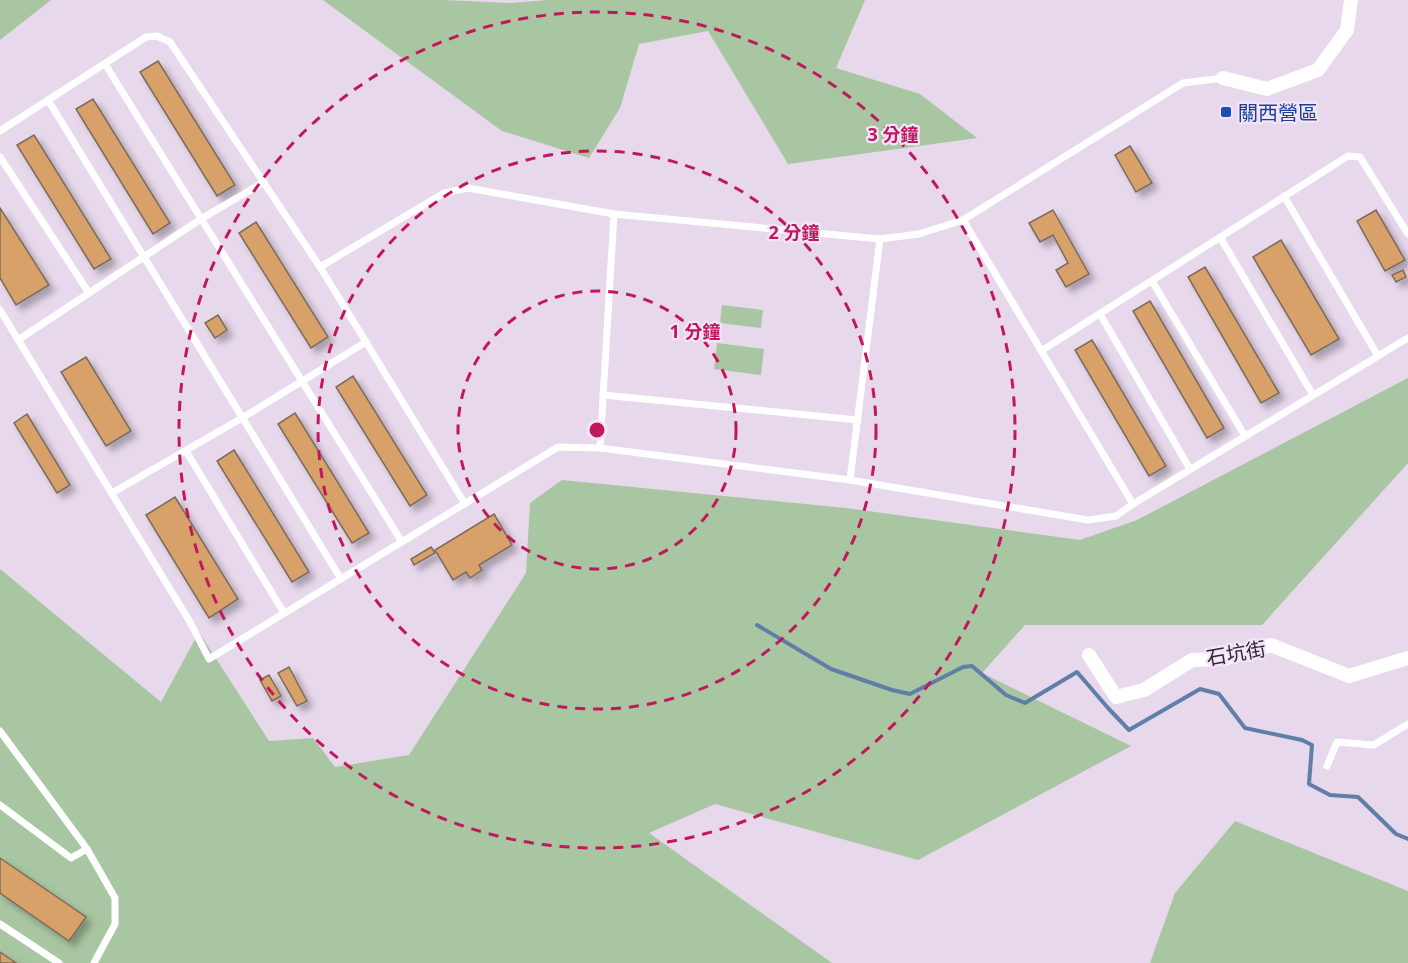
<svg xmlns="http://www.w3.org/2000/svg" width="1408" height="963" viewBox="0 0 1408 963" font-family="'Noto Sans','Noto Sans TC',sans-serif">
	<defs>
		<filter id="shadow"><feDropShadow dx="5.5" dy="5.5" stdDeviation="3" flood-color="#0004"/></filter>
	</defs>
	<rect width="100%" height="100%" fill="#e7d8ec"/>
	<g fill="#a8c6a2">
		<polygon points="0,0 51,0 0,40"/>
		<polygon points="323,0 444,0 511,3 548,0 865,0 836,68 920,94 977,138 788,164 708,31 639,44 620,108 589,158 502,131"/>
		<polygon points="722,305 763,310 761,328 720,323"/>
		<polygon points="717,343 764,349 761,375 714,369"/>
		<polygon points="1408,378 1408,463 1262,625 1025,625 982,673 1131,746 918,860 715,804 649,833 832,963 0,963 0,569 161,702 199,632 269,741 313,738 335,767 409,755 526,573 530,503 562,480 846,508 1080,540 1137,520"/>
		<polygon points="1235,821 1408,891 1408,963 1150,963 1175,893"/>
	</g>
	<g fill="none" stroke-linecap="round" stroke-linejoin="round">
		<polyline stroke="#5f7ea8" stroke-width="4" points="757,625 831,669 892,690 910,694 963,667 972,666 1006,695 1025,703 1077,672 1108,708 1129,730 1200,689 1219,694 1245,728 1302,740 1312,745 1309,784 1330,795 1358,797 1396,834 1408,839"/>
	</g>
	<g fill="#d8a169" stroke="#7b6b5b" stroke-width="1.5" filter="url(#shadow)">
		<polygon points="158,61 235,185 217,196 140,72"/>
		<polygon points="93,99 170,223 153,234 76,109"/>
		<polygon points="34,135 111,259 94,269 17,145"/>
		<polygon points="1130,146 1152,183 1136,192 1115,155"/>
		<polygon points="0,208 49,285 16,305 0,278"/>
		<polygon points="1053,210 1089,274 1066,287 1056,270 1068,263 1053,235 1040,242 1029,223"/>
		<polygon points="1376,210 1405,260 1385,271 1357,221"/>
		<polygon points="256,222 328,337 311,348 239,233"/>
		<polygon points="1281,240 1339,339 1311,355 1253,257"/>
		<polygon points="1205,267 1279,393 1261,403 1188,277"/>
		<polygon points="1403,270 1406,277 1396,282 1392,275"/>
		<polygon points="1150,301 1224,428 1207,438 1133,311"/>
		<polygon points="218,315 227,330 215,338 205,323"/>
		<polygon points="1092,340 1166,466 1149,476 1075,350"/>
		<polygon points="86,357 131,431 106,446 61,372"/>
		<polygon points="353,376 427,495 410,506 336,387"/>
		<polygon points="295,413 369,533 352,543 278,424"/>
		<polygon points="27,414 70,485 57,493 14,423"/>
		<polygon points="234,450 309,572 292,582 217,461"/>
		<polygon points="175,497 238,599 209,618 146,515"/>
		<polygon points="494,514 512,545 479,565 482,570 470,578 466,572 453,580 435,550"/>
		<polygon points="431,547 435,553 414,565 411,559"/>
		<polygon points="289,667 307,701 297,706 278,673"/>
		<polygon points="269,675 281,696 272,701 260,680"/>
		<polygon points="0,858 86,917 69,941 0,893"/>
		<polygon points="0,952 16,963 0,963"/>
	</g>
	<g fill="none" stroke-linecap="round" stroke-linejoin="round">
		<g stroke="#fff" stroke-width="7">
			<polyline points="105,64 402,542"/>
			<polyline points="48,100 341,579"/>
			<polyline points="0,131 146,37 157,36 170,42 320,267 444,193 468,188 614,214 880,239 919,234 963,220 1183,83 1223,78"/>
			<polyline points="0,157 89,293"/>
			<polyline points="1284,196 1378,356"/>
			<polyline points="963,220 1133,504 1408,338"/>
			<polyline points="1220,237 1313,395"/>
			<polyline points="880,239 850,480 1088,520 1116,516 1133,504"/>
			<polyline points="320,267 465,504"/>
			<polyline points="1152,281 1245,436"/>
			<polyline points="0,310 190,622 209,659 558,447 600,448 850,480"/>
			<polyline points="1100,314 1190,469"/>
			<polyline points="18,340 201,219 264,182"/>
			<polyline points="1041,351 1348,156 1360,157 1408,234"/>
			<polyline points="603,395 858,420"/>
			<polyline points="600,448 614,214"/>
			<polyline points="186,451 284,613"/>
			<polyline points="112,493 242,418 366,342"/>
			<polyline points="0,731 87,849 71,858 0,805"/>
			<polyline points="1327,766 1337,742 1374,745 1408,724"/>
			<polyline points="87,849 115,898 115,924 94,963"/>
			<polyline points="0,924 59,963"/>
		</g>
		<g stroke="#fff" stroke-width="14">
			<polyline points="1223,78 1267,89 1318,70 1347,30 1351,0"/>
			<polyline points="1089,655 1116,697 1144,690 1192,660 1223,659 1271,645 1349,676 1408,658"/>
		</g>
	</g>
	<g fill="none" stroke="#c2185b" stroke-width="3" stroke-dasharray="10 8">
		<circle cx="597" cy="430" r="139"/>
		<circle cx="597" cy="430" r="279"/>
		<circle cx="597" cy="430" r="418"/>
	</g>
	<rect fill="#1a4fb4" stroke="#f4e5fa" stroke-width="2" x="1220" y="106" width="12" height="12" rx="3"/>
	<g text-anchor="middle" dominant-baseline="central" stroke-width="4.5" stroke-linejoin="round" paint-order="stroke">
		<g font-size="20" fill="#164399" stroke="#f4e5fa" text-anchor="start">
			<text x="1238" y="112">關西營區</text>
		</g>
		<g font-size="20" fill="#2f2a31" stroke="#f4e5fa">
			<text transform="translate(1236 653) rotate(-10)">石坑街</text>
		</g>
	</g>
	<circle cx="597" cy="430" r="9" fill="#c2185b" stroke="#f4e5fa" stroke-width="3"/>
	<g font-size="18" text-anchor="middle" font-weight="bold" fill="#c2185b" stroke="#f4e5fa" stroke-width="4.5" stroke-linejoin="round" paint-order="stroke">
		<text x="893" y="141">3 分鐘</text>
		<text x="794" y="239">2 分鐘</text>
		<text x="695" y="338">1 分鐘</text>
	</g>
</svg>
